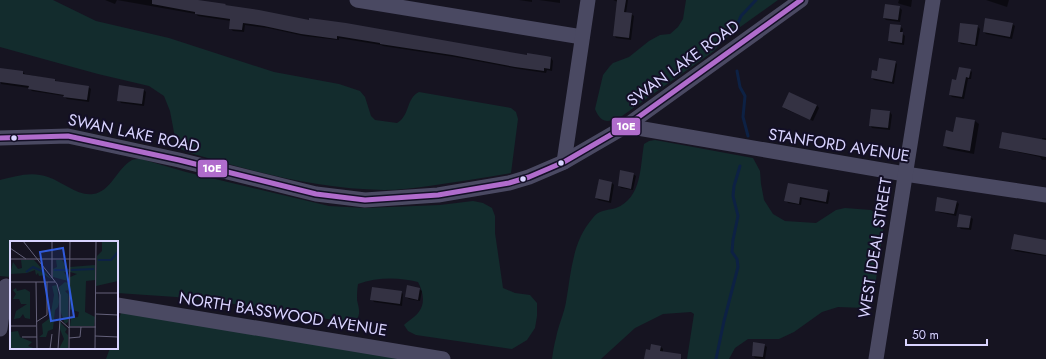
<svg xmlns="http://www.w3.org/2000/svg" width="1046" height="359" viewBox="0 0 1046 359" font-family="Jost,sans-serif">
	<rect width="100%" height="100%" fill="#161421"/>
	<g fill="#132c2d">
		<path d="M0 0H53L96 21 169 38 274 72 339 84 360 91 365 97 371 116 375 120 397 123C410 116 406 98 419 92L511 108 516 112 518 119 511 173C483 178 456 182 429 186 414 188 399 190 384 190 315 189 255 172 190 153L180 149 176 143 170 111 164 96 149 86 98 74 0 47Z"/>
		<path d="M686 0H778L729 35 714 51 622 116C609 123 601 124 595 109L603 75 610 66 613 63 629 57 649 41 660 35 670 34 678 27 683 19Z"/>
		<path d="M655 140 753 158 760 171 761 184 764 200 773 214 785 221 816 223 836 210 845 208 871 210 880 217 883 230 874 294 870 305 865 308 838 307 822 312 794 332 779 339H748L735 348 729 359H687L694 314 691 312 663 314 635 328 601 359H552C553 352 554 345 556 338 558 326 564 314 566 302 571 274 572 242 592 219 599 209 606 211 616 208 642 198 640 167 644 144L649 141Z"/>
		<path d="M141 159 186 172 329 206 365 208 440 205 473 201 483 203 492 208 495 216V233L503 288 515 293 530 295 537 303V316L535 328 527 340 512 349 416 335 408 331 404 325C408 321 415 317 418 313 426 304 423 291 418 282 399 277 377 277 358 284 357 290 357 295 357 300 359 310 361 312 356 322L351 323 251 306 176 297 117 293V242H11V277L0 276V180C16 176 32 171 48 177 63 182 77 196 93 194 111 192 117 168 132 160 134 159 138 159 141 159Z"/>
		<polygon points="123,306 443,359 106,359 110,348 117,348 117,326"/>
	</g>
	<g fill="#0007">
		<polygon points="105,0 117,0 115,4"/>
		<polygon points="117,0 190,0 310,21 528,56 551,58 553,61 552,71 547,70 546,73 519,69 455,57 383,46 381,45 339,38 339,40 304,36 268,28 245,25 244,32 233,31 230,28 231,21 198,16 196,14"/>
		<polygon points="519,0 532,0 532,2"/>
		<polygon points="539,0 560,0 560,3"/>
		<polygon points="613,0 628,0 626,13 631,14 634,16 631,40 616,38 614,35 618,2"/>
		<polygon points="899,0 912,0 911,7 900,4 898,3"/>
		<polygon points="986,0 1009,0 1007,7"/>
		<polygon points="899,7 902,10 900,22 886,20 884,18"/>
		<polygon points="1012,24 1015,26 1012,39 986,34 984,32"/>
		<polygon points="900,26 903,29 902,33 905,36 904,45 891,43 889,41"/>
		<polygon points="977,26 980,29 977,46 961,44 959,42"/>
		<polygon points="895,62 897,64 894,84 874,80 872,78 878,72"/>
		<polygon points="970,70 972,72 971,79 968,79 964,99 952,97 950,95 957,81"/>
		<polygon points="0,72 23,72 25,74 55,80 57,82 88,87 91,89 89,102 67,99 64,96 32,91 29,88 1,84"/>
		<polygon points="144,90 146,92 144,106 121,103 119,100"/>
		<polygon points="817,105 819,108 813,121 785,109 783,107"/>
		<polygon points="872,110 890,112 892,115 890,130 872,128 870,125"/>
		<polygon points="956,118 975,121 979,124 974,154 948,149 944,146 954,133"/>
		<polygon points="1042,138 1046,138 1046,160 1042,160 1040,157 1003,149 1000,147 1042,140"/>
		<polygon points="633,174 636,176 633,190 621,188 619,186"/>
		<polygon points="612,183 614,185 611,203 598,200 596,198"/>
		<polygon points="789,184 828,191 830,193 828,204 802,199 801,205 788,203 786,200"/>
		<polygon points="956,201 959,204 956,216 938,212 936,210"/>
		<polygon points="970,217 973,219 971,230 961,229 958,226"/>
		<polygon points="1046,241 1046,256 1015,251 1013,249"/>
		<polygon points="419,289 422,291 420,301 409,299 406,297"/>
		<polygon points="401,292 403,294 402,306 374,302 372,299"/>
		<polygon points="652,345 661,347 663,349 663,352 680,357 682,359 645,359 651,351"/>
		<polygon points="764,345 767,347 765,359 755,358 753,355"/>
	</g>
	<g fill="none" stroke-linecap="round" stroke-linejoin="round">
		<g stroke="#0d2144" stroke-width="3">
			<polyline points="738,23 741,16 756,0"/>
			<polyline points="737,71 740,87 745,96 743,117 748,136"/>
			<polyline points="716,359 724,321 738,267 737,259 732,252 733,240 738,216 733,196 734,186 740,166"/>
		</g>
	</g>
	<g fill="#343243">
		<polygon points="152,0 198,0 226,4 225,5 259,10 309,20 309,18 346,23 527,55 527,53 546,56 551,57 550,69 544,68 544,71 515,67 452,55 380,44 380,43 337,36 337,39 301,34 264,26 243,23 242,30 229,29 230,19 195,14 195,12 152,4"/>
		<polygon points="617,0 626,0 624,12 632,13 629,38 613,36"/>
		<polygon points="885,4 900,6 898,20 883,18"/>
		<polygon points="985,18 1013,23 1010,37 983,32"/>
		<polygon points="960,23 978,25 975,45 958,42"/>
		<polygon points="890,24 901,25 900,32 903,32 902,43 888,41"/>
		<polygon points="879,58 896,61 892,82 871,78 872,70 877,71"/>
		<polygon points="959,67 971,69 969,78 966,77 962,97 949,95 952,79 956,80"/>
		<polygon points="0,68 23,71 23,74 55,79 55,81 89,86 87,100 63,97 64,95 28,89 29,86 0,82"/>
		<polygon points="119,85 144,89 142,104 117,101"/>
		<polygon points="789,92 817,105 810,120 782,107"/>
		<polygon points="871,109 890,111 888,128 869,126"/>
		<polygon points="956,117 975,120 970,151 943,146 946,130 953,132"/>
		<polygon points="1002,132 1046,140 1046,157 999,148"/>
		<polygon points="620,170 634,173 631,189 618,186"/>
		<polygon points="599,179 612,182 609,201 595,198"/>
		<polygon points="788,183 828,190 826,202 800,197 799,204 784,201"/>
		<polygon points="937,197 957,201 954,214 935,211"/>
		<polygon points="959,214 971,216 969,228 957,227"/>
		<polygon points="1014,234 1046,240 1046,255 1011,249"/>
		<polygon points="407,285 420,288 418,300 405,297"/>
		<polygon points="372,287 402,291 400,304 370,300"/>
		<polygon points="753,342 765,344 763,357 752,356"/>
		<polygon points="651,344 661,346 660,351 681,354 681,359 644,359 646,349 650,350"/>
	</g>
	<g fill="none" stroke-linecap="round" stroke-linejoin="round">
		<g stroke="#4a4962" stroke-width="15">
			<polyline points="357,0 582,37"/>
			<polyline points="626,126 905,174 1046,195"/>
			<polyline points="0,138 68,136 179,160 316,194 341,197 365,200 438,195 509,183 529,177 564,162 626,126 801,0"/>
			<polyline points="564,162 588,0"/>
			<polyline points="117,305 443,359"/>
			<polyline points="0,329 6,286"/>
			<polyline points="876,359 933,0"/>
		</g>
		<defs>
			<polyline id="bus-1" points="0,138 68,136 179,160 316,194 365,200 438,195 509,183 529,177 564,162 626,126 801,0"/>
		</defs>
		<use href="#bus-1" stroke="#130f26" stroke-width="8"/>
		<use href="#bus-1" stroke="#b06ccc" stroke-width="5"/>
	</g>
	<g fill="#d9d4ff" stroke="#130f26" stroke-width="1.5">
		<circle cx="14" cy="138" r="3.5"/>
		<circle cx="561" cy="163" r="3.5"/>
		<circle cx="523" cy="179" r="3.5"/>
	</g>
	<g text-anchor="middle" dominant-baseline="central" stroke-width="4" stroke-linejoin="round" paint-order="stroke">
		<g font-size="16" fill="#d9d4ff" stroke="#130f26">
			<text transform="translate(683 63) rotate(-36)">SWAN LAKE ROAD</text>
			<text transform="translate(134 133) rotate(12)">SWAN LAKE ROAD</text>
			<text transform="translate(839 145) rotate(9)">STANFORD AVENUE</text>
			<text transform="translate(875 248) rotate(-81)">WEST IDEAL STREET</text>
			<text transform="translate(283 314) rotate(9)">NORTH BASSWOOD AVENUE</text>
		</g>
	</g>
	<g transform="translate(10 241)">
		<rect width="108" height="108" fill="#161421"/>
		<path d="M92 0H108V40L86 45 87 15 92 10ZM11 19H24L42 39 35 34 29 35 28 32 26 34 25 29 17 32 0 33 3 21 8 28 12 27ZM46 19H52L58 28 59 31H54L58 37 67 33 60 31V26L85 24V39L76 40 75 71 85 76 84 85H60L61 77 68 76 69 71 59 68 58 40 43 36V28L47 26ZM55 41 58 42V49L55 50 58 53V81L55 83 50 69 49 46ZM47 44 49 61 48 66 45 69 43 88 38 90 36 96H29L33 93 32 83 40 77 44 54 42 45ZM6 47 7 50 15 48 20 51V78L15 77 13 73 10 77 4 78 6 70 17 63H11L9 58H3L6 53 3 49ZM50 81 57 88 55 91 58 94V108H49L54 98 49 86ZM8 90 10 96 22 101 18 105 26 108H0V91Z" fill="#132c2d"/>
		<path fill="none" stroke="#0d2144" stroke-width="2" d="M88 19H101L108 11M44 29H59M61 29 84 28M16 31 23 26 34 31"/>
		<path fill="none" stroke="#64617a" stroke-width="1" d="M13 0 47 43 50 54V79L59 87M0 7 16 18M0 18H86M42 37V0M0 41H45M26 41 27 108M86 52H108M86 73 108 74M26 81 37 74V41M0 85H26M59 86H86M85 95 108 96M12 96H27M59 97 70 96 71 86M27 108H48M40 108 42 93M48 108 50 79M59 108 60 0M59 108H85M85 108 86 0"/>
		<path fill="#305bdc" fill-opacity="0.15" stroke="#305bdc" stroke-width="2" d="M53 7 64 76 41 80 30 11Z"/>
		<rect width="108" height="108" fill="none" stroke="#d9d4ff" stroke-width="2"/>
	</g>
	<g stroke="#130f26" stroke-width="1.5">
		<rect x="611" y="117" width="30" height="19" rx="4" fill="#b06ccc"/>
		<rect x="197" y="159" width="31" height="19" rx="4" fill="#b06ccc"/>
	</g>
	<g font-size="11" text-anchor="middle" font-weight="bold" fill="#fff">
		<text x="626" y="130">10E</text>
		<text x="212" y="172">10E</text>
	</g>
	<path d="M906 339v6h81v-6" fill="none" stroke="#d9d4ff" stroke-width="2"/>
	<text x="912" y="339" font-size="12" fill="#d9d4ff" stroke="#130f26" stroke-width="3" paint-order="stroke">50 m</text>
</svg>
